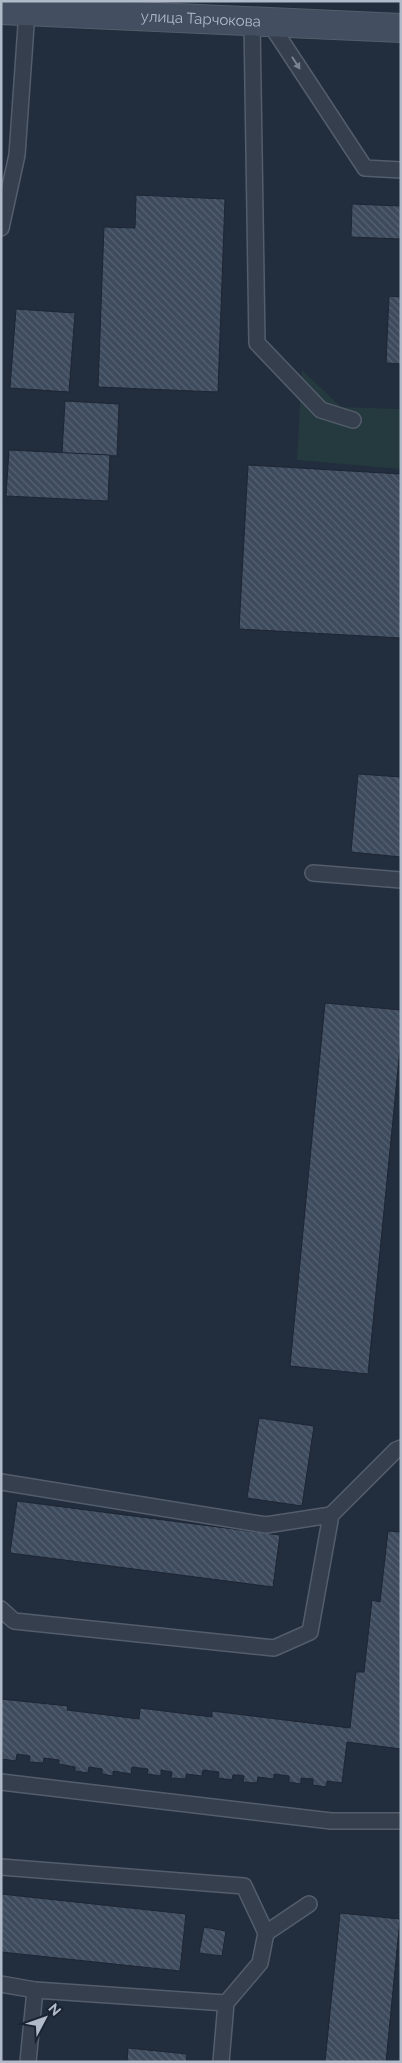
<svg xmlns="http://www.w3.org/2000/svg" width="402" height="2063" viewBox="0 0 402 2063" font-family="Raleway,sans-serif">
	<defs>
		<pattern id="building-back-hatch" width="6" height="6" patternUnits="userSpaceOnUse" patternTransform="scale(1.25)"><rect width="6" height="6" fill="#3d4b5d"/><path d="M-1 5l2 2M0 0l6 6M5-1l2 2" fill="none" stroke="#576373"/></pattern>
	</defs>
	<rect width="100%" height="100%" fill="#222d3d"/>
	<polygon fill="#243a3e" points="302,370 341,407 401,409 401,469 297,460"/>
	<g fill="url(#building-back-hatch)" stroke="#1d2634">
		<polygon points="136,195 225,199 218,392 98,387 104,227 135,228"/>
		<polygon points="352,204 401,206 401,239 351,237"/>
		<polygon points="389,296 401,297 401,364 386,363"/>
		<polygon points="16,309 75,313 69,392 10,388"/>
		<polygon points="65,401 119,404 117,456 62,453"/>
		<polygon points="9,450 110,455 108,501 6,496"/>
		<polygon points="248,465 401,474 401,638 239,629"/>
		<polygon points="358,774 401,777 401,857 351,852"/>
		<polygon points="325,1003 401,1010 401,1038 368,1374 290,1366"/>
		<polygon points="259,1418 314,1426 302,1506 247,1498"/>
		<polygon points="17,1501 280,1535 273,1587 10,1553"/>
		<polygon points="401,1525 401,1749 347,1742 342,1783 327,1781 326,1787 313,1785 313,1779 301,1778 301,1784 289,1782 289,1776 274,1774 274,1779 258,1777 257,1783 243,1782 244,1776 238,1775 233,1775 232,1780 218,1778 219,1772 203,1770 202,1776 186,1774 186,1779 171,1778 172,1772 161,1770 161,1776 147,1774 148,1769 132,1767 131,1774 113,1771 113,1776 102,1774 102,1769 89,1767 88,1773 75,1771 75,1767 59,1764 59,1760 44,1758 43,1763 29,1762 30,1756 17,1754 16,1761 2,1759 1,1699 68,1706 67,1710 139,1719 140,1708 212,1717 212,1711 350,1728 356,1672 364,1672 372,1600 380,1602 388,1531 400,1532"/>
		<polygon points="1,1894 186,1914 180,1971 1,1952"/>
		<polygon points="340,1913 400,1919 386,2062 325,2062"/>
		<polygon points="204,1927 226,1931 222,1956 199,1953"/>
		<polygon points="128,2048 187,2054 186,2062 127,2062"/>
	</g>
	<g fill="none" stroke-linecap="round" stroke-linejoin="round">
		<defs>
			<g id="service">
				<polyline points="252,21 257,343 321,410 353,420"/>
				<polyline points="269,22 365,168 401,170"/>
				<polyline points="1,228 17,155 27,11"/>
				<polyline points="313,873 401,880"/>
				<polyline points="1,1482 266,1525 331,1515"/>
				<polyline points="1,1609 14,1621 274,1648 310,1632 331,1515 396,1450 401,1448"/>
				<polyline points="1,1782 331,1821 401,1821"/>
				<polyline points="1,1867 244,1886 266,1933 260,1963 226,2003 35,1990 1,1984"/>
				<polyline points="266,1933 309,1904"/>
				<polyline points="28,2062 35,1990"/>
				<polyline points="221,2062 226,2003"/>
			</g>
			<g id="secondary">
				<path id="s1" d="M1 10 401 28"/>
			</g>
		</defs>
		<use href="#service" stroke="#545d6b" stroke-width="18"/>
		<use href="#secondary" stroke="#545d6b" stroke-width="30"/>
		<use href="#service" stroke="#363f4d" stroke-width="15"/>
		<use href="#secondary" stroke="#434e60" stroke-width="28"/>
	</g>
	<defs><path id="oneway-solid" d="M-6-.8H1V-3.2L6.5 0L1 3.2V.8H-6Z" transform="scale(1.25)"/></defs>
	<use fill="#7a8391" href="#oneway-solid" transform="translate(296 63) rotate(57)"/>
	<g text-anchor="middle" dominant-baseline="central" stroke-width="5" stroke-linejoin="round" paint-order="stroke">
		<g font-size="15" fill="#b1bac9" stroke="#1b2432">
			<text stroke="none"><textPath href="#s1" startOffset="200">улица Тарчокова</textPath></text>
		</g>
	</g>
	<rect width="402" height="2063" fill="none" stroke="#b1bac9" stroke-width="5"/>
	<g transform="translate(45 2018) rotate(49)" stroke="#1b2432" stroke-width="4" paint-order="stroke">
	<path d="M0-4L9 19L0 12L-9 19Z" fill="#b1bac9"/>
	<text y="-8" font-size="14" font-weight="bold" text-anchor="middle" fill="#b1bac9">N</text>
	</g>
</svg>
